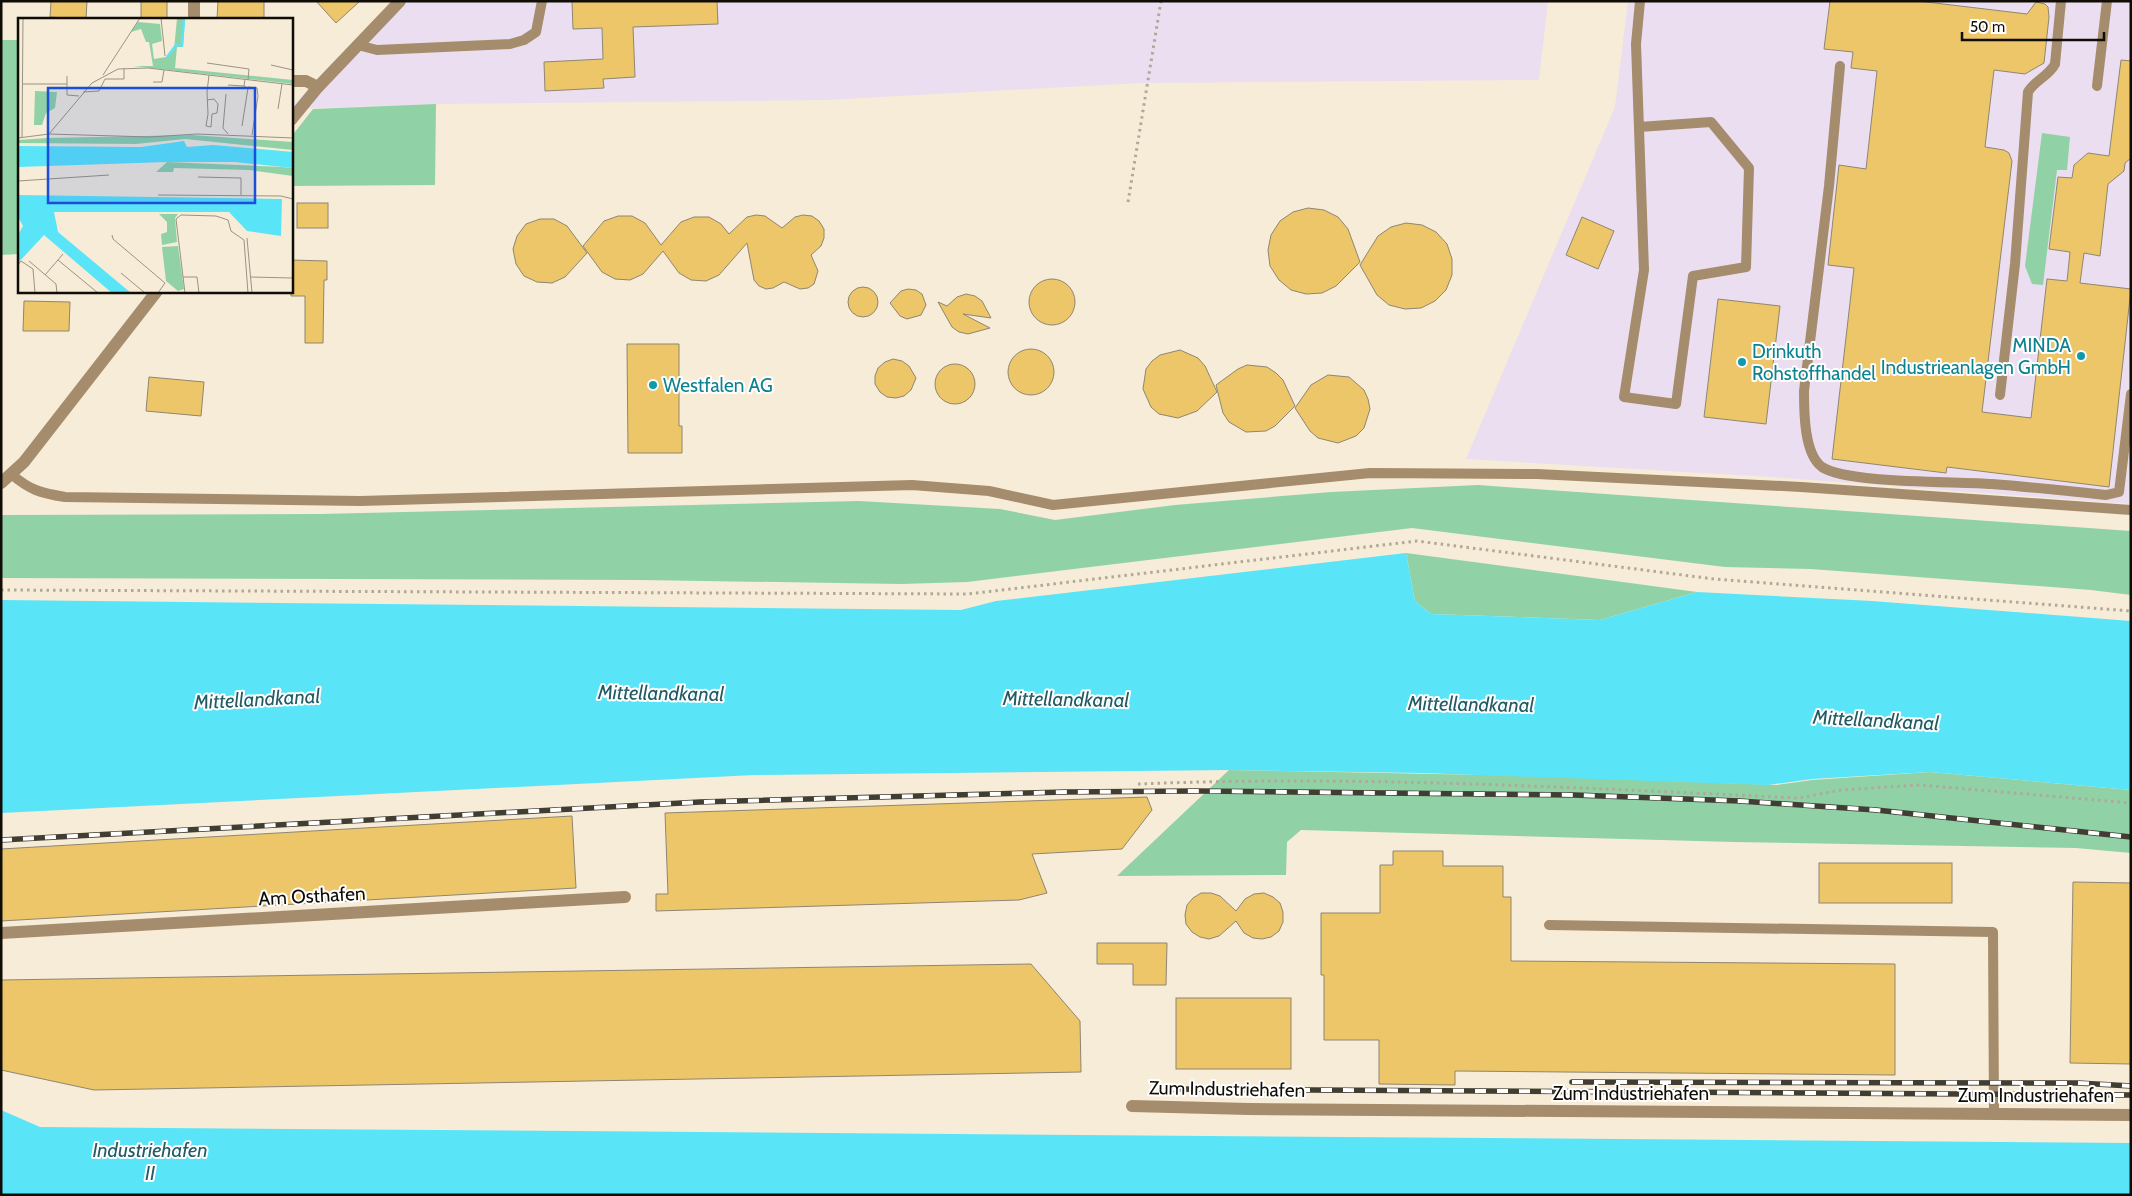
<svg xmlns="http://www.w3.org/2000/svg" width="2132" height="1196" viewBox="0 0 2132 1196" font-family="Cabin,sans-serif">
	<rect width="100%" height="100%" fill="#f6ecd7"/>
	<g fill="#ebdef1">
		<polygon points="404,1 1548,1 1539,80 1140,83 825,100 436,104 291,109 291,107"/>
		<polygon points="1628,1 2131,1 2131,504 1772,477 1466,459 1615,107"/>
	</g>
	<g fill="#90d2a6">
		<polygon points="1,40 19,40 19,254 1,255"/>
		<polygon points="436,104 435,185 291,186 291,137 313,109"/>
		<polygon points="2042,133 2070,137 2067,170 2057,170 2043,285 2032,284 2025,266"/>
		<polygon points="1478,485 2131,531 2131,595 2091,590 1811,569 1725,567 1412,528 967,582 901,584 641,580 1,578 1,515 321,514 859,501 1000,509 1055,520 1175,505 1331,492"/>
		<polygon points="1406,553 1697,592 1600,620 1431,614 1415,601"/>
		<polygon points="1229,770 1537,776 1777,785 1812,780 1930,772 2131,790 2131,853 2076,848 1734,842 1301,830 1287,842 1286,875 1117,876"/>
	</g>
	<g fill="#5ae4f8">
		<polygon points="1406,553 1415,601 1431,614 1600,620 1697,592 1872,601 2131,621 2131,790 1930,772 1812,779 1768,785 1421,773 1229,770 754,775 1,813 1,600 961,610 996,601"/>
		<polygon points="1,1110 40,1127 2131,1143 2131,1195 1,1195"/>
	</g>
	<g fill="#edc669" stroke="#8e8672">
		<polygon points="51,1 87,1 86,19 50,17"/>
		<rect x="141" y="1" width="26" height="18"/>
		<polygon points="218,1 264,1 264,19 217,19"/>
		<polygon points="316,1 360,1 336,23"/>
		<polygon points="572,1 717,1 718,24 633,27 635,77 603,79 604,88 545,91 544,62 603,59 602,28 573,29"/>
		<polygon points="1830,1 1918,1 2027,14 2036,2 2045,4 2048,7 2049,17 2044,63 2025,74 1994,70 1985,147 2004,150 2009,153 2012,161 1982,412 2031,418 2047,279 2067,281 2070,252 2049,249 2058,177 2072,178 2074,165 2088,153 2109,156 2121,60 2131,61 2131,158 2125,163 2124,171 2108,184 2100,256 2084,253 2080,283 2131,289 2109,487 1947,467 1946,473 1832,459 1854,268 1828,265 1839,165 1866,169 1877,71 1851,68 1853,52 1824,49"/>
		<rect x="297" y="203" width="31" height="25"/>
		<polygon points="1308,208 1324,210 1338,217 1348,229 1360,262 1336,286 1322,293 1306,294 1291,290 1279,280 1270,266 1268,250 1271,235 1280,221 1293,212"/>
		<polygon points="756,215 765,216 782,228 795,217 803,215 812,216 819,221 824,229 824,238 821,246 811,255 818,271 814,284 808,288 800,289 784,282 773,288 766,289 759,286 754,280 747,243 719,275 706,281 691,280 679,273 663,251 643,274 630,280 615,279 602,272 583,246 604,221 618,216 632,216 645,223 661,245 681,222 694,217 709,217 721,224 729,234 747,217"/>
		<polygon points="1582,217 1614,231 1598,269 1566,255"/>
		<polygon points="540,219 554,219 567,226 587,253 565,277 552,283 537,282 524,276 516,264 513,249 517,236 526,224"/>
		<polygon points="1406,223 1422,225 1436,232 1447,244 1452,259 1452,275 1446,290 1435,301 1421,308 1405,309 1389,305 1377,295 1360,265 1378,236 1391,227"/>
		<polygon points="291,260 327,261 327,280 324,280 323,343 305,343 305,296 291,296"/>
		<circle cx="1052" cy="302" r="23"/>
		<circle cx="863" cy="302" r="15"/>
		<polygon points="908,289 916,290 922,294 926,305 921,315 907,319 900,316 890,303 901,291"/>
		<polygon points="966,294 975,296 982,301 991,318 963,314 990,328 968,334 959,332 952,327 938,302 947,306 957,297"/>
		<polygon points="1718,299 1780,306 1766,424 1704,417"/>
		<polygon points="24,301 70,302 69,331 23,331"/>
		<polygon points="627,344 679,344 679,426 682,426 682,453 628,453"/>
		<circle cx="1031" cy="372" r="23"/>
		<polygon points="1180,350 1198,358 1205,366 1217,392 1197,411 1178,418 1159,414 1151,407 1143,389 1146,369 1152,361 1160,355"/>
		<polygon points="893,359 902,361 909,366 916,378 911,390 904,396 896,398 887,397 880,392 875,384 875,376 878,368 885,362"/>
		<circle cx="955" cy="384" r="20"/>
		<polygon points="1247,365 1267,367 1276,373 1283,380 1295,406 1275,426 1266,431 1246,432 1229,422 1223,413 1216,385 1238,369"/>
		<polygon points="1328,375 1349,377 1364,390 1368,399 1370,409 1364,428 1356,436 1338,443 1318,438 1310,431 1295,408 1311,385"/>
		<polygon points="149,377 204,382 201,416 146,411"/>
		<polygon points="1147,797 1152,810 1122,849 1032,854 1047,893 1019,900 656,911 656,894 668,894 665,813"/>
		<polygon points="572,816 576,888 1,921 1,849"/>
		<polygon points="1393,851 1443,851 1443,866 1503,866 1503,897 1511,897 1511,961 1895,964 1895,1075 1455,1071 1455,1085 1379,1084 1379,1040 1324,1040 1324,975 1321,975 1321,913 1380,913 1380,865 1393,865"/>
		<rect x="1819" y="863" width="133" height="40"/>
		<polygon points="2073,882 2131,883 2131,1064 2070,1063"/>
		<polygon points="1201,893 1211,893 1220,896 1236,911 1245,899 1254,894 1264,893 1273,897 1280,903 1283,912 1283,922 1279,931 1271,937 1262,939 1253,938 1244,933 1236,921 1219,936 1209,939 1200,937 1192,932 1186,924 1185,915 1187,905 1193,898"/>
		<polygon points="1097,943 1167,943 1166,985 1133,985 1133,964 1097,964"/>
		<polygon points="1031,964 1080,1021 1081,1072 94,1090 1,1070 1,980"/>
		<rect x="1176" y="998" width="115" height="71"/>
	</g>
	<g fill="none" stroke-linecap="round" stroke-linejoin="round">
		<g stroke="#b0a898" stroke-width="3" stroke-dasharray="2.5 4" stroke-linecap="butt">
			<polyline points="1128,202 1161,1"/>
			<polyline points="1,590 968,594 1417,541 1714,579 2131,611"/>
			<path d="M1138 784C1358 775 1579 788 1799 798L1841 790 1920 785 2131 803"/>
		</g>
		<g stroke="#a58c6c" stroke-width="10">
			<polyline points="358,45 377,50 510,44 524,40 536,32 542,1"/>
			<path d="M1840 66 1829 186 1804 391C1804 412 1804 454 1822 467 1847 484 1957 481 1992 484 2030 487 2068 491 2106 495L2119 492 2131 394"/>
			<polyline points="2097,86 2107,1"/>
			<polyline points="1639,127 1711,122 1749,168 1746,267 1693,276 1676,404 1624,397 1644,270 1636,44 1640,1"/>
			<path d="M2000 395 2015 264 2028 92C2035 80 2049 76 2055 64L2061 1"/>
			<path d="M11 474C30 490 40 493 65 497L360 501 912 485 989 491 1053 505 1370 473 1537 474 1801 487 2131 510"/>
			<polyline points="1549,925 1993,932 1994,1114"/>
		</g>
		<g stroke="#a58c6c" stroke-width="12">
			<polyline points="194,1 194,19"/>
			<polyline points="291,81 306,81 318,87"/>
			<polyline points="291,120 318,87 400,1"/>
			<polyline points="1,483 24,462 157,291"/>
			<polyline points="1,933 625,897"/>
			<polyline points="1132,1106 1249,1109 2131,1115"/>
		</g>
		<defs>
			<g id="rail">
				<polyline points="1,840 700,802 1066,792 1198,791 1574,795 1740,801 1876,810 2131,837"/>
				<polyline points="1572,1082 2078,1083 2131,1086"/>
				<polyline points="1167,1089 2131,1095"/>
			</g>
		</defs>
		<use href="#rail" stroke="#413d33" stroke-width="5.5"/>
		<use href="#rail" stroke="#fff" stroke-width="4" stroke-dasharray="11" stroke-linecap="butt"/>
	</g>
	<g fill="#0f9aa8" stroke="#fff" stroke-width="2">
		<circle cx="2081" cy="356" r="5"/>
		<circle cx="1742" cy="362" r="5"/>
		<circle cx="653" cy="385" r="5"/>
	</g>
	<g text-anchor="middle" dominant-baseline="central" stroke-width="4" stroke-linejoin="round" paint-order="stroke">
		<g font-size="19" fill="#0d838f" stroke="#fff" text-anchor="start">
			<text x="2071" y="345" text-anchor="end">MINDA<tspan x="2071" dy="22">Industrieanlagen GmbH</tspan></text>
			<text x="1752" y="351">Drinkuth<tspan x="1752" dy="22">Rohstoffhandel</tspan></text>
			<text x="663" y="385">Westfalen AG</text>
		</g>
		<g font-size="19" fill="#100d06" stroke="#fff">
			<text transform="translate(312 896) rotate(-3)">Am Osthafen</text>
			<text transform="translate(1227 1089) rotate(1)">Zum Industriehafen</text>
			<text x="1631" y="1093">Zum Industriehafen</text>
			<text x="2036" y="1095">Zum Industriehafen</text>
		</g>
		<g font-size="20" font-style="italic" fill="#225b64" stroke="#fff">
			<text transform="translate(661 693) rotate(1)">Mittellandkanal</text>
			<text transform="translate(257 699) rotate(-3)">Mittellandkanal</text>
			<text transform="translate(1066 699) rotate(1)">Mittellandkanal</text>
			<text transform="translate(1471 704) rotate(1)">Mittellandkanal</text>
			<text transform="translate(1876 720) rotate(3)">Mittellandkanal</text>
			<text x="150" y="1150">Industriehafen<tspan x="150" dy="23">II</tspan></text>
		</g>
	</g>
	<g transform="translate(18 18)">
		<rect width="275" height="275" fill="#f6ecd7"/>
		<path d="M159 0H167L165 29H159L157 50 275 62V66L115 48H135L131 24H128L123 11 113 14 120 4 142 6 144 23 134 26 136 41 148 39 156 32ZM17 73 39 74 37 90 28 95 24 107H16ZM174 117 275 124V132L167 121 118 126 0 125V122L30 120ZM149 144 264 149 275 150V158L231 152 156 150 155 154H138ZM141 196H160L157 200 159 224 144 227 143 216 149 214V204ZM160 228 166 271 160 273 148 263 144 229Z" fill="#90d2a6"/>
		<path d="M166 123 169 129 195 127 275 134V150L217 144H149L0 149V128L123 129ZM0 177 264 181 263 218 229 213 211 194H36L40 214 113 275H94L26 217 0 245V217L5 208 0 199Z" fill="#5ae4f8"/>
		<path fill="none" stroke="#5ae4f8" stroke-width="2.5" d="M149 39 158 27H164L166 0"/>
		<path fill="none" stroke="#9a9383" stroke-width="1" d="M143 0 147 38M189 45 231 51 230 62M253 47 275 52M85 57 122 0M49 58V77L61 78M135 64H144L146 52M5 66H49M210 67 226 68M230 69 239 70 240 78 234 117M65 74 81 73 87 61H106V50M208 76 205 110 210 116M189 82 196 81 200 86 199 95 194 96 193 109 188 108 190 96 189 74 191 57M260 91 264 66M224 108 230 70 226 68 227 61M31 116 132 119 179 116 275 120M0 120 31 116 74 65 100 51 130 50 275 67M4 120 5 0M180 159 223 160V177M0 163 91 157M140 177 263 178 275 181M94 217 95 221 147 265 140 275M229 220 234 275M40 242 80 275M11 243 38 266 39 275M0 247 3 243 15 251 17 275M103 255 127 275M27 257 45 236M165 259H179L181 275M232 259 275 260M167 275 158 201 163 197 198 198 210 202 213 213 226 222 230 275"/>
		<path fill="#1d4ed8" fill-opacity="0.15" stroke="#1d4ed8" stroke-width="2.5" d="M30 70H237V185H30Z"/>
		<rect width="275" height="275" fill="none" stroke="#100d06" stroke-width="2.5"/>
	</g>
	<rect width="2132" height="1196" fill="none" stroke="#100d06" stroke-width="5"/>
	<path d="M1962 32v8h142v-8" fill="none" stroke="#100d06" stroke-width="2.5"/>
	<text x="1970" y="32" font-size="15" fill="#100d06" stroke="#ffffff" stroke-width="4" paint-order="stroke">50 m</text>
</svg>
